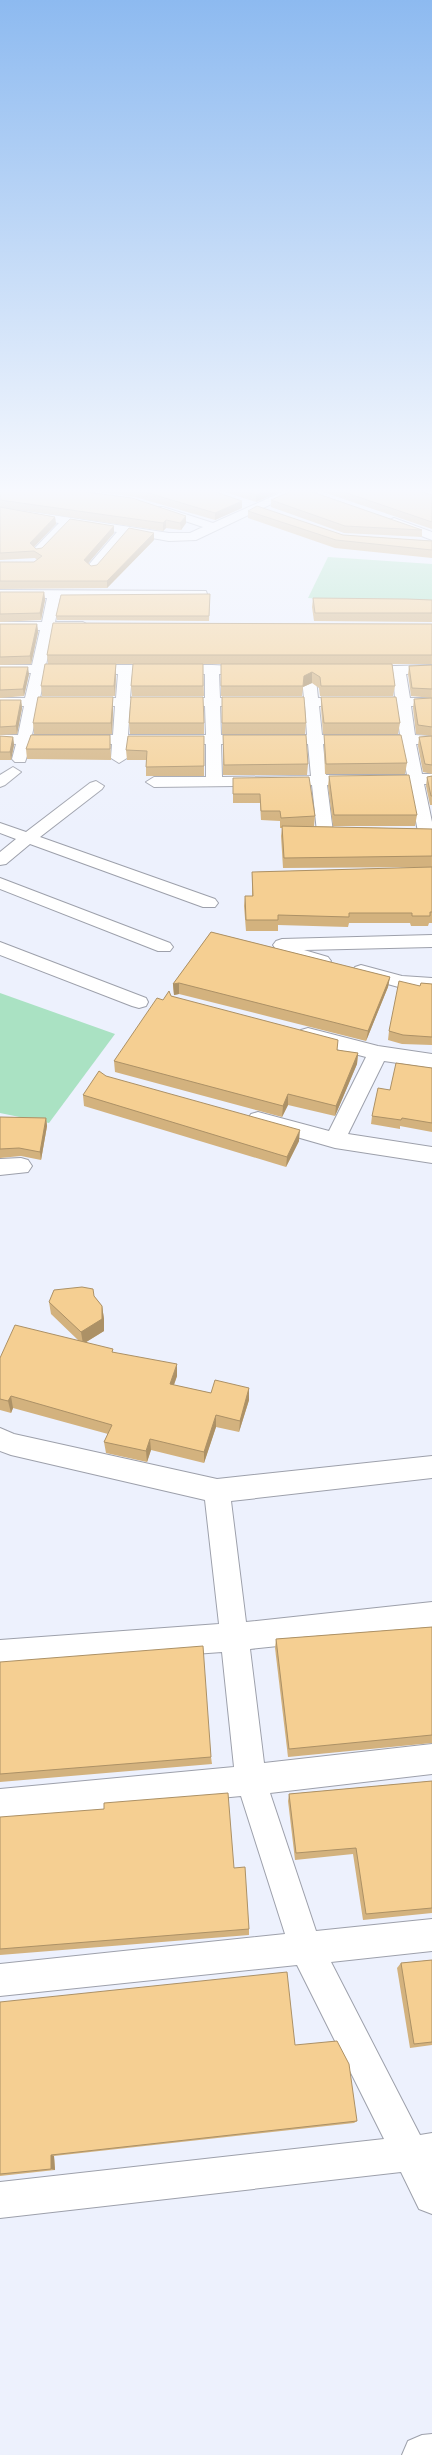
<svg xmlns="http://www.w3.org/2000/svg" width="432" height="2455" viewBox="0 0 432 2455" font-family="Jost,sans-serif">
	<rect width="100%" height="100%" fill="#edf1fd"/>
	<g fill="#aae2c3">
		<polygon points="328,557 432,564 432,607 308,598"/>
		<polygon points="0,993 115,1034 49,1123 0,1113"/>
	</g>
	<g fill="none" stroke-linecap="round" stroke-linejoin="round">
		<defs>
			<g id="minor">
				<polygon points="289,489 303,489 196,540 169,541 129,534 96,571 92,572 86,568 117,532 70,525 42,554 38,555 32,551 59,523 0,513 0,507 169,533 190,533 203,527 155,511 155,507 163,507 213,523"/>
				<polygon points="394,518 432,532 432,540 390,524 388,522 390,520"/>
				<path d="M0 590 206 591 207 594 201 598H60L55 622H83L90 626 83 630H53L46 665H212L256 667 258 670 256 673 251 674H219L220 698H304L301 670 308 666 315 670 318 698H395L393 674 358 673 356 670 358 667 432 665V673L406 674 410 698H432V706H411L415 735 432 736V744H416L422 774H432V784H424L432 822V835H420L418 832 409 784 327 785 333 832 331 835H319L317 832 312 785 154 787 146 782 154 777H206V744H127V758L119 763 111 758 112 744H31L25 762H15L12 759 16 744 0 743V735H18L24 706H0V698H25L31 673H0V665H32L40 630H0V622H42L47 598H0ZM45 673 118 674 116 698H40ZM132 674H205V698H130ZM38 706H115L113 735H32ZM130 706H205L206 735H128ZM220 706H305L307 735H221ZM319 706H396L400 735H322ZM221 744H308L311 776 222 777ZM323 744H401L407 775H326Z"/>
				<polygon points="13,767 21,772 5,785 0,787 0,775"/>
				<polygon points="96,781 104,786 102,789 40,837 215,899 218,903 215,907 203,907 30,844 6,864 0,865 0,852 16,839 0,833 0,823 26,832 90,783"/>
				<polygon points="0,878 170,943 173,947 170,951 158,951 0,889"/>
				<polygon points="432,935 432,947 304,950 328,957 331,961 328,965 322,967 280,955 273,945 276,941 282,939"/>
				<polygon points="0,942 146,998 148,1002 146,1006 139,1008 132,1006 0,955"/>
				<polygon points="361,965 402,976 432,978 432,990 402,988 355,975 352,971 355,967"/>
				<polygon points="308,1028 378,1046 432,1054 432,1068 384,1061 348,1134 432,1147 432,1163 335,1148 251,1124 248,1119 251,1114 258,1112 329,1131 366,1057 301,1040 298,1035 301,1030"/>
				<polygon points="21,1158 28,1160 32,1166 28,1172 0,1175 0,1159"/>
				<polygon points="0,1428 14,1434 217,1479 432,1456 432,1478 231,1501 246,1622 432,1602 432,1630 250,1649 264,1763 432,1744 432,1774 270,1793 316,1931 432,1919 432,1951 331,1962 420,2135 432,2133 432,2214 419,2209 401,2172 0,2218 0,2182 384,2139 297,1965 0,1996 0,1964 285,1934 241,1796 0,1819 0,1789 234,1767 222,1652 0,1668 0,1640 219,1624 205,1500 11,1455 0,1451"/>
				<polygon points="432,2434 432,2455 402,2455 408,2441 422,2435"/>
			</g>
		</defs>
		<use href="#minor" stroke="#9da0ab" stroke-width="2"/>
		<use href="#minor" fill="#fff" fill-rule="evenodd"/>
	</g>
	<g fill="#d3b27e">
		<polygon points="0,489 186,523 181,530 166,528 163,531 0,507"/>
		<polygon points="78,489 207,489 242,508 215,520 135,497"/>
		<polygon points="215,489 286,489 256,502"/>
		<polygon points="314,489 413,489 432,495 432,529"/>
		<polygon points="416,489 432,489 432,492"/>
		<polygon points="271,500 422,530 422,537 344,533 271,507"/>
		<polygon points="0,507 55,517 56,524 34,547 36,549 42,548 114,526 114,533 88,563 91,566 97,565 154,540 107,588 0,589 0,562 34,562 37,560 35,558 0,560"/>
		<polygon points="248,511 343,535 432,541 432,558 335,548 248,518"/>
		<polygon points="0,592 44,592 45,600 41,620 0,622"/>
		<polygon points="210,594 209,621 57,620 56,616"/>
		<polygon points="313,598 432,600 432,622 314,621 312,607"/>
		<polygon points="0,624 37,624 38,632 31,664 0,665"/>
		<polygon points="432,624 432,664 48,664 47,655"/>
		<polygon points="116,664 116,674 115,696 42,696 41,686"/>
		<polygon points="203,664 204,696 132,696 131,686"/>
		<polygon points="221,664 392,664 395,686 393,696 320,696 319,688 312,683 303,687 302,696 221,696"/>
		<polygon points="432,665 432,698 411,696 408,674 409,666"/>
		<polygon points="0,667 29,674 24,696 0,698"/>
		<polygon points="113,697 113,708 112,734 34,734 33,723"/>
		<polygon points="222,697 306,723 305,734 222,734"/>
		<polygon points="321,697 400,723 398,734 323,734 321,708"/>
		<polygon points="432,698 432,736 416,734 413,708 414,699"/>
		<polygon points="0,700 21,700 22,708 17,734 0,735"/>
		<polygon points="129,723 204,723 204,734 130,734"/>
		<polygon points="110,735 111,760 27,759 26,749"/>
		<polygon points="223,735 308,764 307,775 223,775"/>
		<polygon points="324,735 407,763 405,774 325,774 324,746"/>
		<polygon points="0,736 13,737 14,745 11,760 0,760"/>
		<polygon points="204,736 204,776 146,776 146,760 127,760 126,750"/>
		<polygon points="432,736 432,774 423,772 418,746 419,737"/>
		<polygon points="329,776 417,815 415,826 333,826 328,786"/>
		<polygon points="432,776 432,805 430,805 426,786 427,777"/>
		<polygon points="233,778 315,816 314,826 302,826 432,829 432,867 283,868 281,836 282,828 280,828 280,821 261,820 260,803 233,803"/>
		<polygon points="432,867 432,923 429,923 428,926 411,926 410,923 349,923 348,927 278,925 278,931 246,931 244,906 245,896 252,896 252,872"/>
		<polygon points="211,932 390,977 388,987 366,1041 179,994 174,995 173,984"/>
		<polygon points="421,983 432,984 432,1045 402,1044 388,1040 389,1031 420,986"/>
		<polygon points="171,996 337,1050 358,1053 357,1064 335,1116 288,1105 282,1117 115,1072 114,1061 163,1000"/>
		<polygon points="432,1068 432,1132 400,1126 400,1129 371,1124 372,1116 390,1090"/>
		<polygon points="83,1095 299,1141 286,1167 84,1106"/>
		<polygon points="0,1117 46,1118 47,1126 41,1160 21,1156 0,1158"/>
		<polygon points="94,1296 102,1306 104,1319 104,1331 86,1342 177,1376 174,1385 211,1393 249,1388 249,1400 239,1432 216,1427 204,1463 151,1450 147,1462 106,1453 104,1442 108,1434 13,1408 11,1413 0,1410 0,1358 78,1340 51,1314 49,1302"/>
		<polygon points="432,1627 432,1743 288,1757 275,1648 276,1639"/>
		<polygon points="0,1662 211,1757 212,1764 0,1782"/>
		<polygon points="432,1781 432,1913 363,1920 353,1854 295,1860 288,1801 289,1794"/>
		<polygon points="0,1817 234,1868 249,1929 249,1935 0,1955"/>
		<polygon points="432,1960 432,2045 410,2048 397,1968 401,1963"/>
		<polygon points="0,2002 295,2045 357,2121 354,2123 54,2156 55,2170 0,2176"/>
	</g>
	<g fill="#ac9166">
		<polygon points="271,489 286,489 256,502 256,495"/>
		<polygon points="242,501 242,508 215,520 215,513"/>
		<polygon points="186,516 186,523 181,530 180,523"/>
		<polygon points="55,517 56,524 31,550 30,543"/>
		<polygon points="166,520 166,528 163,531 163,523"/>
		<polygon points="114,526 114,533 85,567 84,560"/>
		<polygon points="154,533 154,540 107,588 107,581"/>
		<polygon points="44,592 45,600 41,620 40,613"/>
		<polygon points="37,624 38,632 31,664 30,656"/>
		<polygon points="116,664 116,674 115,696 114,686"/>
		<polygon points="28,667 29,674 24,696 23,689"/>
		<polygon points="312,672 312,683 303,687 302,696 304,676"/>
		<polygon points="113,697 113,708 112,734 111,723"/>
		<polygon points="21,700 22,708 17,734 16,726"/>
		<polygon points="13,737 14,745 11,760 10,752"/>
		<polygon points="390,977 388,987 366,1041 368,1031"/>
		<polygon points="179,983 179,994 174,995 173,984"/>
		<polygon points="358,1053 357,1064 335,1116 336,1106"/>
		<polygon points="288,1094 288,1105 282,1117 283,1106"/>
		<polygon points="46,1118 47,1126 41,1160 40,1152"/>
		<polygon points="300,1130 299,1141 286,1167 287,1157"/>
		<polygon points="102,1306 104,1319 104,1331 83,1344 81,1332"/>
		<polygon points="177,1364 177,1376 170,1395 170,1384"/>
		<polygon points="249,1388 249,1400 239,1432 240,1421"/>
		<polygon points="11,1396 13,1408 11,1413 8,1401"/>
		<polygon points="216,1415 216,1427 204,1463 204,1452"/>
		<polygon points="150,1439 151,1450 147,1462 146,1451"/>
		<polygon points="51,2155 54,2156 55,2170 51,2169"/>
	</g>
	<g fill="#f5cf92" stroke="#ac9166">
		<polygon points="0,489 63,489 132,498 186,516 180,523 166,520 163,523 0,500"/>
		<polygon points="129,489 207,489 242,501 215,513 135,489"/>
		<polygon points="236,489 271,489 256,495"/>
		<polygon points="296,489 304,489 422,530 345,526 271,500"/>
		<polygon points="335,489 413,489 432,495 432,522"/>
		<polygon points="257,506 343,535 432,541 432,550 336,540 248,511"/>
		<polygon points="0,507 55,517 30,543 36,549 42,548 70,519 114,526 84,560 91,566 97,565 129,528 154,533 107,581 0,581 0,562 34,562 42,556 34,551 0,553"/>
		<polygon points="0,592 44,592 40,613 0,614"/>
		<polygon points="210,594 209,616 56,616 61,595"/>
		<polygon points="313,598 407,599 432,600 432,613 315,613"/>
		<polygon points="53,623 432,624 432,655 47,655"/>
		<polygon points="0,624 37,624 30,656 0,657"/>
		<polygon points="45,664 116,664 114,686 41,686"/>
		<polygon points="133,664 203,664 203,686 131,686"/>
		<polygon points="221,664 392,664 395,686 321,686 320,677 312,672 304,676 303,686 221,686"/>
		<polygon points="432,665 432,689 412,688 409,666"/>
		<polygon points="0,667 28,667 23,689 0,690"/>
		<polygon points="38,697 113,697 111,723 33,723"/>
		<polygon points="131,697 203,697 204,723 129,723"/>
		<polygon points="222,697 304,697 306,723 222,723"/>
		<polygon points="321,697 396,697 400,723 324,723"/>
		<polygon points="432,698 432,727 418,725 414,699"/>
		<polygon points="0,700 21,700 16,726 0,727"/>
		<polygon points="31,735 110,735 110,749 26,749"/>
		<polygon points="223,735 306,735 308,764 224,765"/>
		<polygon points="324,735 401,735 407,763 326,764"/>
		<polygon points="0,736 13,737 10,752 0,752"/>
		<polygon points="128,736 204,736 204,766 146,767 147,751 126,750"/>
		<polygon points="432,736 432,765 425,764 419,737"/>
		<polygon points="409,775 417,815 334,815 329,776"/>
		<polygon points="432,776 432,796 431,796 427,777"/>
		<polygon points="309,777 315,816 281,818 280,811 261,811 260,794 233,794 233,778"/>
		<polygon points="282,826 432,829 432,856 284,858"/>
		<polygon points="432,867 432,912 430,912 430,916 412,916 412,913 349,913 349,917 278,915 278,920 246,920 245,896 253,896 252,872"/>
		<polygon points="211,932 390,977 368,1031 179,983 173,984"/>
		<polygon points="399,981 420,986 421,983 432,984 432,1037 403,1035 389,1031"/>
		<polygon points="169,991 171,996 338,1040 337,1050 358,1053 336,1106 288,1094 283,1106 114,1061 157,998 163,1000"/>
		<polygon points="396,1063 432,1068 432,1123 402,1118 401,1120 372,1116 378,1088 390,1090"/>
		<polygon points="99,1071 106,1076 300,1130 287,1157 83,1095"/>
		<polygon points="0,1117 46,1118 40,1152 19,1148 0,1149"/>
		<polygon points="82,1287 93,1289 94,1296 102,1306 102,1319 81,1332 49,1302 54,1290"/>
		<polygon points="15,1325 113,1349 112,1352 177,1364 170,1384 211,1393 215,1380 249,1388 240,1421 216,1415 204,1452 150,1439 146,1451 104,1442 112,1425 11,1396 8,1401 0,1399 0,1358"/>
		<polygon points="432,1627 432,1735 289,1749 276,1639"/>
		<polygon points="203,1646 211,1757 0,1774 0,1662"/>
		<polygon points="432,1781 432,1908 366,1914 356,1848 296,1853 289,1794"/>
		<polygon points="228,1793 234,1868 245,1867 249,1929 0,1949 0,1817 104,1809 104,1803"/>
		<polygon points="432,1960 432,2042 414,2044 401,1963"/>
		<polygon points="287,1972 295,2045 337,2041 349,2064 357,2121 51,2155 51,2169 0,2174 0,2002"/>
	</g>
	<linearGradient id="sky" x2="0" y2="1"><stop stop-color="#8dbaf0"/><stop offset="0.59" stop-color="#f7f9fe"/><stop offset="1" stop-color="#f7f9fe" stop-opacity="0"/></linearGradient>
	<rect width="432" height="832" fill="url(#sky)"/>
</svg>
